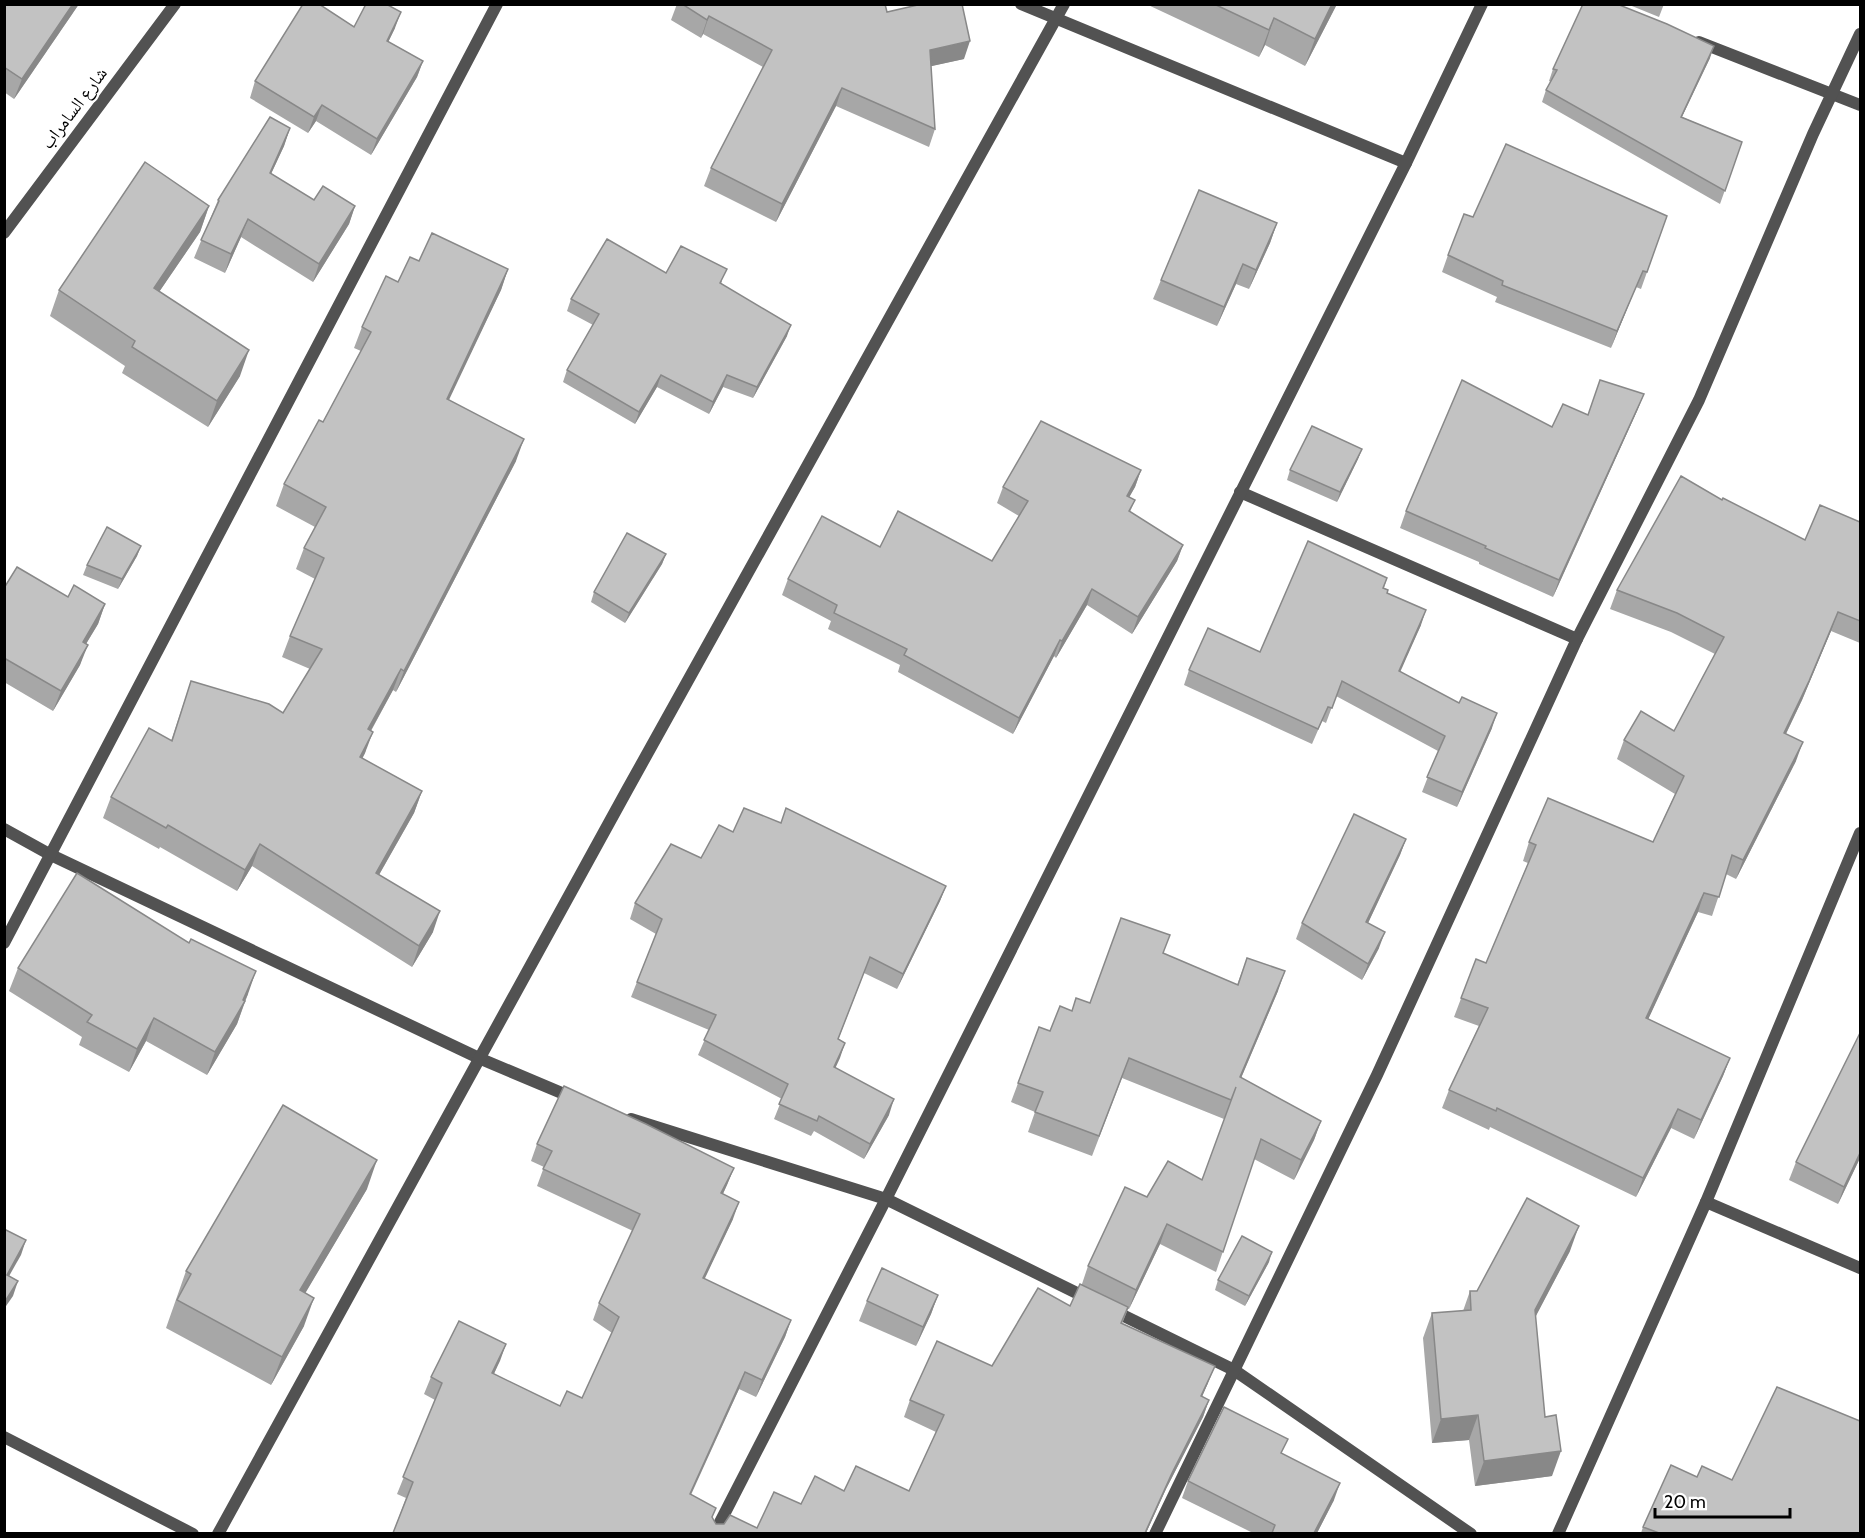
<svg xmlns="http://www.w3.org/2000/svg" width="1865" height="1538" viewBox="0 0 1865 1538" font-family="Cabin,'Noto Naskh Arabic',sans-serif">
	<rect width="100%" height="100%" fill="#fff"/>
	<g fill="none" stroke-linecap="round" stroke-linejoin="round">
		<g stroke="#525252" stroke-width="12">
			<polyline points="1021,4 1406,163"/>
			<polyline points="1699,42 1860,105"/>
			<polyline points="1240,492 1577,639"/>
			<polyline points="4,829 51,855 481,1059 576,1099"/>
			<polyline points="4,943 497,4"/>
			<polyline points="631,1119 886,1199 1091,1300"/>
			<polyline points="1706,1202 1860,1268"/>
			<polyline points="1112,1310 1234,1370 1471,1534"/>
			<polyline points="4,1437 193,1534"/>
			<polyline points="218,1534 626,792 1064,4"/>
			<polyline points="714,1534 886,1199 1406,163 1482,4"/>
			<polyline points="1155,1534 1377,1075 1577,639 1699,400 1813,134 1860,34"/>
			<polyline points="1558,1534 1706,1202 1860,833"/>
		</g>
		<polyline stroke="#525252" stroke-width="12" points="4,233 175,4"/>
	</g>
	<g fill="#a7a7a7">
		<polygon points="4,4 79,4 14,99 4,92"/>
		<polygon points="677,4 885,4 887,12 964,59 931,66 935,129 929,147 836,106 776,222 704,186 711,168 763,67 703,34 701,38 671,20"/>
		<polygon points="1146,4 1337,4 1305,66 1265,45 1259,57"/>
		<polygon points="1627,4 1664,4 1659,17"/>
		<polygon points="354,27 395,28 388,42 423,61 417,77 371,155 316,121 308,133 250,98 255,81"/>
		<polygon points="1710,58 1682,117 1742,142 1720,204 1542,102 1546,90 1551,82 1549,81 1553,69"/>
		<polygon points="290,128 284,146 271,174 314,200 355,206 349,224 313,282 241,237 225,273 194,258 218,200"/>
		<polygon points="209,206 200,232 159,292 240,376 208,427 122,373 125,366 50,316 59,290"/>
		<polygon points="1667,216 1641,289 1636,287 1611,348 1495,302 1497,297 1442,272 1448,255 1473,217"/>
		<polygon points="1277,223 1270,243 1249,289 1236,284 1217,326 1153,299 1161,280"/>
		<polygon points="419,261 508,269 501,290 448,400 516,461 396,692 393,690 371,731 365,753 362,759 422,791 414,813 379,875 433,932 412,967 252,866 237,891 160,847 159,849 103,818 111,797 171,741 191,681 283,713 310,669 282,657 290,636 315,579 296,569 304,548 315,527 276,506 284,484 323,422 361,351 354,348 362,327 398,282"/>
		<polygon points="666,273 722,281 721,284 787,336 753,398 723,387 709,414 657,387 635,424 563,382 567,370 593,325 567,311 571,299"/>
		<polygon points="1644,394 1637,411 1553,597 1479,564 1479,562 1400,528 1406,511 1552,427"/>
		<polygon points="1362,449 1358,459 1337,502 1287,480 1290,470"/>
		<polygon points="1141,470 1135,487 1129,497 1135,500 1130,512 1183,545 1177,561 1132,634 1087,605 1056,658 1054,656 1013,734 898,672 900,665 828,629 831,621 782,595 788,579 880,547 992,561 1019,516 997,503 1003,487"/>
		<polygon points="1722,500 1805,540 1860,522 1860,643 1831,631 1802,700 1786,734 1796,761 1736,879 1726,874 1712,916 1698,912 1648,1019 1730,1058 1723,1076 1694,1139 1671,1128 1636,1197 1490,1127 1489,1130 1442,1108 1449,1090 1479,1026 1454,1017 1476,959 1486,963 1528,863 1523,861 1529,842 1653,842 1675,794 1617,759 1624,740 1674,731 1715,654 1671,632 1610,609 1617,590"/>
		<polygon points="141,546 137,556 118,589 83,575 87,565"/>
		<polygon points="666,554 662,564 625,623 591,602 594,592"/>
		<polygon points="1387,578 1384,588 1387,593 1421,625 1400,671 1492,728 1457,807 1422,792 1438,751 1336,696 1326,723 1322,721 1312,744 1184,685 1189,670 1260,652"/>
		<polygon points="4,588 68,597 105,604 98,624 86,644 80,665 53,711 4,682"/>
		<polygon points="781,823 946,886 940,901 897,989 864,973 838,1040 845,1043 835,1067 889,1115 864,1159 814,1131 811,1136 774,1119 782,1099 698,1055 709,1030 631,997 656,934 630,919 635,903 701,858 733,832"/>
		<polygon points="1406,839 1400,855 1368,923 1379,948 1362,980 1296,939 1302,923"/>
		<polygon points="1163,953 1237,985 1247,958 1278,991 1241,1078 1321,1121 1314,1140 1294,1180 1254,1159 1216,1272 1160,1244 1129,1309 1128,1309 1122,1324 1208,1383 1202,1396 1209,1400 1203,1417 1166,1489 1146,1533 393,1533 406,1498 397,1494 435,1400 424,1394 431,1377 506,1344 494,1374 560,1406 582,1398 612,1333 593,1320 599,1303 633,1231 537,1186 544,1167 531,1161 537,1144 734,1168 723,1194 733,1219 704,1279 791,1320 785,1337 756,1397 739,1389 691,1495 712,1517 716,1524 757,1528 801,1504 844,1491 909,1491 936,1432 904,1417 910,1400 992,1366 1070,1306 1082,1284 1088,1266 1147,1197 1202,1180 1229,1108 1224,1119 1122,1078 1092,1156 1028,1132 1035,1112 1011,1102 1039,1027 1050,1031 1072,1011 1090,1003"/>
		<polygon points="18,968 248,994 237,1024 207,1075 146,1041 129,1072 79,1045 82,1037 9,991"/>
		<polygon points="1860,1158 1838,1204 1789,1180 1796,1162"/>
		<polygon points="367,1189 305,1293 304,1326 271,1385 166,1328 186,1271"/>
		<polygon points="1570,1251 1535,1317 1545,1417 1552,1476 1475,1486 1469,1440 1432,1443 1423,1338 1432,1313 1463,1311 1470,1291 1477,1291"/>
		<polygon points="1269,1262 1245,1306 1215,1290 1218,1280"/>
		<polygon points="938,1295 931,1314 916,1346 859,1321 867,1301"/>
		<polygon points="1283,1454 1334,1500 1317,1533 1253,1533 1182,1498 1188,1481"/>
		<polygon points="1697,1477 1732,1480 1860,1533 1641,1533 1643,1527"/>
	</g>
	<g fill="#888">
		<polygon points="73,4 79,4 14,99 22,79"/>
		<polygon points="1332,4 1337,4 1305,66 1315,39"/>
		<polygon points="401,12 395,28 381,57 387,41"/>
		<polygon points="709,16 703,34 701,38 707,20"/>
		<polygon points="1274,18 1265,45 1259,57 1269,30"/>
		<polygon points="970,41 964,59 923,68 930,50"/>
		<polygon points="1714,46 1710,58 1676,129 1681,117"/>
		<polygon points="423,61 417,77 371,155 377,139"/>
		<polygon points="842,88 836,106 776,222 782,204"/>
		<polygon points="322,105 316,121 308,133 314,117"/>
		<polygon points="290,128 284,146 263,191 270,173"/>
		<polygon points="209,206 200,232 144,314 154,288"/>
		<polygon points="355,206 349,224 313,282 319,264"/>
		<polygon points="248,219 241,237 225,273 231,254"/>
		<polygon points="1277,223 1270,243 1249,289 1256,270"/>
		<polygon points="1243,264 1236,284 1217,326 1224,307"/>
		<polygon points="508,269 501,290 439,421 447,399"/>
		<polygon points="1643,271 1636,287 1611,348 1617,331"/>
		<polygon points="791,325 787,336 753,398 757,387"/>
		<polygon points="249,350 240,376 208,427 217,401"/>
		<polygon points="661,375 657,387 635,424 639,412"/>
		<polygon points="727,375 723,387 709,414 713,402"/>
		<polygon points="1644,394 1637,411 1553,597 1559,580"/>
		<polygon points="524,439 516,461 396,692 404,671"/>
		<polygon points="1362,449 1358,459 1337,502 1340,492"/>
		<polygon points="1141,470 1135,487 1121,512 1127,496"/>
		<polygon points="1183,545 1177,561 1132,634 1138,617"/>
		<polygon points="141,546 137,556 118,589 122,579"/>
		<polygon points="666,554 662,564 625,623 629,613"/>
		<polygon points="1092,589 1087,605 1056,658 1062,641"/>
		<polygon points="105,604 98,624 75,662 83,642"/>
		<polygon points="1426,610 1421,625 1394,686 1399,671"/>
		<polygon points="1838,612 1831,631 1802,700 1777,752 1784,733"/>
		<polygon points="1060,640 1054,656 1013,734 1019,718"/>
		<polygon points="88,645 80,665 53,711 61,691"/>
		<polygon points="401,669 393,690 360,750 368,729"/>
		<polygon points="1497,713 1492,728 1457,807 1462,792"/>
		<polygon points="373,732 365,753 352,778 360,757"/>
		<polygon points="1803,742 1796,761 1736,879 1743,860"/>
		<polygon points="422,791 414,813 368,894 376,873"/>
		<polygon points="1406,839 1400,855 1361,938 1366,922"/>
		<polygon points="260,844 252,866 237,891 245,870"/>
		<polygon points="946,886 940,901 897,989 903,974"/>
		<polygon points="1704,893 1698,912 1640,1037 1646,1018"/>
		<polygon points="440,911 433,932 412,967 419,946"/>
		<polygon points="1385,932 1379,948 1362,980 1368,964"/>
		<polygon points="256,971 248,994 243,1005 245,1001 237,1024 207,1075 215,1052 243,1000"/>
		<polygon points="1285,971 1278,991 1233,1097 1240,1077"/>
		<polygon points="154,1018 146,1041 129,1072 137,1049"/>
		<polygon points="845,1043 840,1058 829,1082 834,1067"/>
		<polygon points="1730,1058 1723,1076 1694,1139 1701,1120"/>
		<polygon points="894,1099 889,1115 864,1159 870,1144"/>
		<polygon points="1678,1109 1671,1128 1636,1197 1643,1178"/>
		<polygon points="1321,1121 1314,1140 1294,1180 1301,1160"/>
		<polygon points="1860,1153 1860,1158 1838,1204 1844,1187"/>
		<polygon points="377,1160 367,1189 290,1319 300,1290"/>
		<polygon points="734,1168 727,1185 715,1210 721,1193"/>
		<polygon points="739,1202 733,1219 697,1295 703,1278"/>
		<polygon points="1167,1224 1160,1244 1129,1309 1136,1290"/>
		<polygon points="1579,1226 1570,1251 1526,1335 1535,1310"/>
		<polygon points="26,1240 21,1255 4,1285 7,1275"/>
		<polygon points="1272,1252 1269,1262 1245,1306 1249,1296"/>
		<polygon points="18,1281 13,1296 4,1309 4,1303"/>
		<polygon points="938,1295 931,1314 916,1346 923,1327"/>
		<polygon points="314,1298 304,1326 271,1385 282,1357"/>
		<polygon points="791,1320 785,1337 756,1397 762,1380"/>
		<polygon points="506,1344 500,1361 486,1390 492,1373"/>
		<polygon points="1215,1366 1208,1383 1195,1413 1201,1396"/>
		<polygon points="745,1372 739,1389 683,1511 690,1494"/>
		<polygon points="1209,1400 1203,1417 1166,1489 1146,1533 1145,1533 1172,1473"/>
		<polygon points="1478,1415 1469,1440 1432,1443 1441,1419"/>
		<polygon points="1561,1451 1552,1476 1475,1486 1484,1461"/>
		<polygon points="1340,1483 1334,1500 1317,1533 1314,1533"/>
	</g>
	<g fill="#c2c2c2" stroke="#888" stroke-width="1.5">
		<polygon points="4,4 73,4 22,79 4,67"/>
		<polygon points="303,4 319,4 354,27 366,4 386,4 401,12 387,41 423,61 377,139 322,105 314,117 255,81"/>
		<polygon points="682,4 885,4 887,12 922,4 962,4 970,41 930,50 935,129 842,88 782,204 711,168 772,50 709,16 707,20"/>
		<polygon points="1214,4 1332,4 1315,39 1274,18 1269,30"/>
		<polygon points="1583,4 1617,4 1667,24 1714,46 1681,117 1742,142 1725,191 1546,90 1557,70 1553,69"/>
		<polygon points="270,117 290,128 270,173 314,200 323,186 355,206 319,264 248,219 231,254 201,240 219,201 218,200"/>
		<polygon points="1506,144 1667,216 1647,272 1643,271 1617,331 1502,285 1503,281 1448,255 1464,214 1473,217"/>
		<polygon points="145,162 209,206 154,288 249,350 217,401 132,347 135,341 59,290"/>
		<polygon points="1199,190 1277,223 1256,270 1243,264 1224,307 1161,280"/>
		<polygon points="432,233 508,269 447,399 524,439 404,671 401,669 368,729 373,732 360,757 422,791 376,873 440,911 419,946 260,844 245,870 168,825 166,828 111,797 149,728 172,741 191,681 269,704 283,713 322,649 290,636 324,558 304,548 326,507 284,484 319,420 323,422 371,332 362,327 386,276 398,282 410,257 419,261"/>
		<polygon points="607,239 666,273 681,246 727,269 720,283 791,325 757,387 727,375 713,402 661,375 639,412 567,370 599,314 571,299"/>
		<polygon points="1462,380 1552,427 1563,404 1588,415 1600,380 1644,394 1559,580 1485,548 1486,546 1406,511"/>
		<polygon points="1041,421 1141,470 1127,496 1135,500 1129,511 1183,545 1138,617 1092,589 1062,641 1060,640 1019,718 904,655 907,649 834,613 837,605 788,579 822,516 880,547 898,511 992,561 1028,501 1003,487"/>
		<polygon points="1312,426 1362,449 1340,492 1290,470"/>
		<polygon points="1681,476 1722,500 1723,498 1805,540 1820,505 1860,522 1860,621 1838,612 1809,681 1784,733 1803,742 1743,860 1732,855 1719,897 1704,893 1646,1018 1730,1058 1701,1120 1678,1109 1643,1178 1497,1108 1496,1111 1449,1090 1488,1008 1461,998 1476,959 1486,963 1536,845 1529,842 1548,798 1653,842 1684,776 1624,740 1641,711 1674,731 1724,637 1677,613 1617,590"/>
		<polygon points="107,527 141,546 122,579 87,565"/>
		<polygon points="627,533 666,554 629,613 594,592"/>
		<polygon points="1308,541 1387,578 1383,588 1388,590 1387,593 1426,610 1399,671 1459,703 1462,697 1497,713 1462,792 1427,777 1445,736 1342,681 1332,708 1328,707 1318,729 1189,670 1208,628 1260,652"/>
		<polygon points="17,567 68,597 74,585 105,604 83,642 88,645 61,691 4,658 4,588"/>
		<polygon points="744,808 781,823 786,808 946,886 903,974 870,957 838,1039 845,1043 834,1067 894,1099 870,1144 819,1116 817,1121 779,1104 788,1084 704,1040 716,1015 637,982 662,919 635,903 671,844 701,858 719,825 733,832"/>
		<polygon points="1354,814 1406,839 1366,922 1385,932 1368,964 1302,923"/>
		<polygon points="77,873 189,943 191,939 256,971 243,1000 245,1001 215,1052 154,1018 137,1049 87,1022 92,1015 18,968"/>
		<polygon points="1121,918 1170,935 1163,953 1238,985 1247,958 1285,971 1240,1077 1321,1121 1301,1160 1261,1139 1223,1252 1167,1224 1136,1290 1088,1266 1125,1187 1147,1197 1168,1161 1202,1180 1236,1087 1231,1100 1129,1058 1099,1136 1035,1112 1043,1092 1018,1083 1039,1027 1050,1031 1060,1006 1072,1011 1076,998 1090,1003"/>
		<polygon points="1860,1033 1860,1153 1844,1187 1796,1162"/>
		<polygon points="564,1086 646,1124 734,1168 721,1193 739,1202 703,1278 791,1320 762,1380 745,1372 690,1494 716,1508 712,1517 716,1524 724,1524 730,1515 757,1528 774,1492 801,1504 815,1476 844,1491 856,1466 909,1491 944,1415 910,1400 937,1341 992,1366 1038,1288 1070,1306 1080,1284 1128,1307 1121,1323 1215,1366 1201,1396 1209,1400 1172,1473 1145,1533 393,1533 413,1482 403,1477 442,1383 431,1377 459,1321 506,1344 492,1373 560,1406 567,1391 582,1398 619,1317 599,1303 640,1214 543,1169 552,1151 537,1144"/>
		<polygon points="283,1105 377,1160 300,1290 314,1298 282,1357 177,1300 191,1274 186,1271"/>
		<polygon points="1527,1198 1579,1226 1535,1310 1545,1417 1556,1415 1561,1451 1484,1461 1478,1415 1441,1419 1432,1313 1471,1310 1470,1291 1477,1291"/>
		<polygon points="4,1229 26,1240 7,1275 18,1281 4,1303"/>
		<polygon points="1242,1236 1272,1252 1249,1296 1218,1280"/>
		<polygon points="882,1268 938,1295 923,1327 867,1301"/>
		<polygon points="1777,1387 1860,1421 1860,1533 1659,1533 1643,1527 1671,1465 1697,1477 1702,1466 1732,1480"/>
		<polygon points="1224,1407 1288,1439 1281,1453 1340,1483 1314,1533 1272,1533 1275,1525 1188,1481"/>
	</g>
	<g text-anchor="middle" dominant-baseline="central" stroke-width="4.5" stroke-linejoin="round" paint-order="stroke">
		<g font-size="18" fill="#000" stroke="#fff">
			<text transform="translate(74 108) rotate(-53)">شارع السامراب</text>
		</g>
	</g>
	<rect width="1865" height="1538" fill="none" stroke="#000000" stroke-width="12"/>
	<path d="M1655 1508v9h135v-9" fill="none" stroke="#000000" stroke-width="3"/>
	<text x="1664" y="1508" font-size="18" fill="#000000" stroke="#ffffff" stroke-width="4.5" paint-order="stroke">20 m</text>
</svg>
